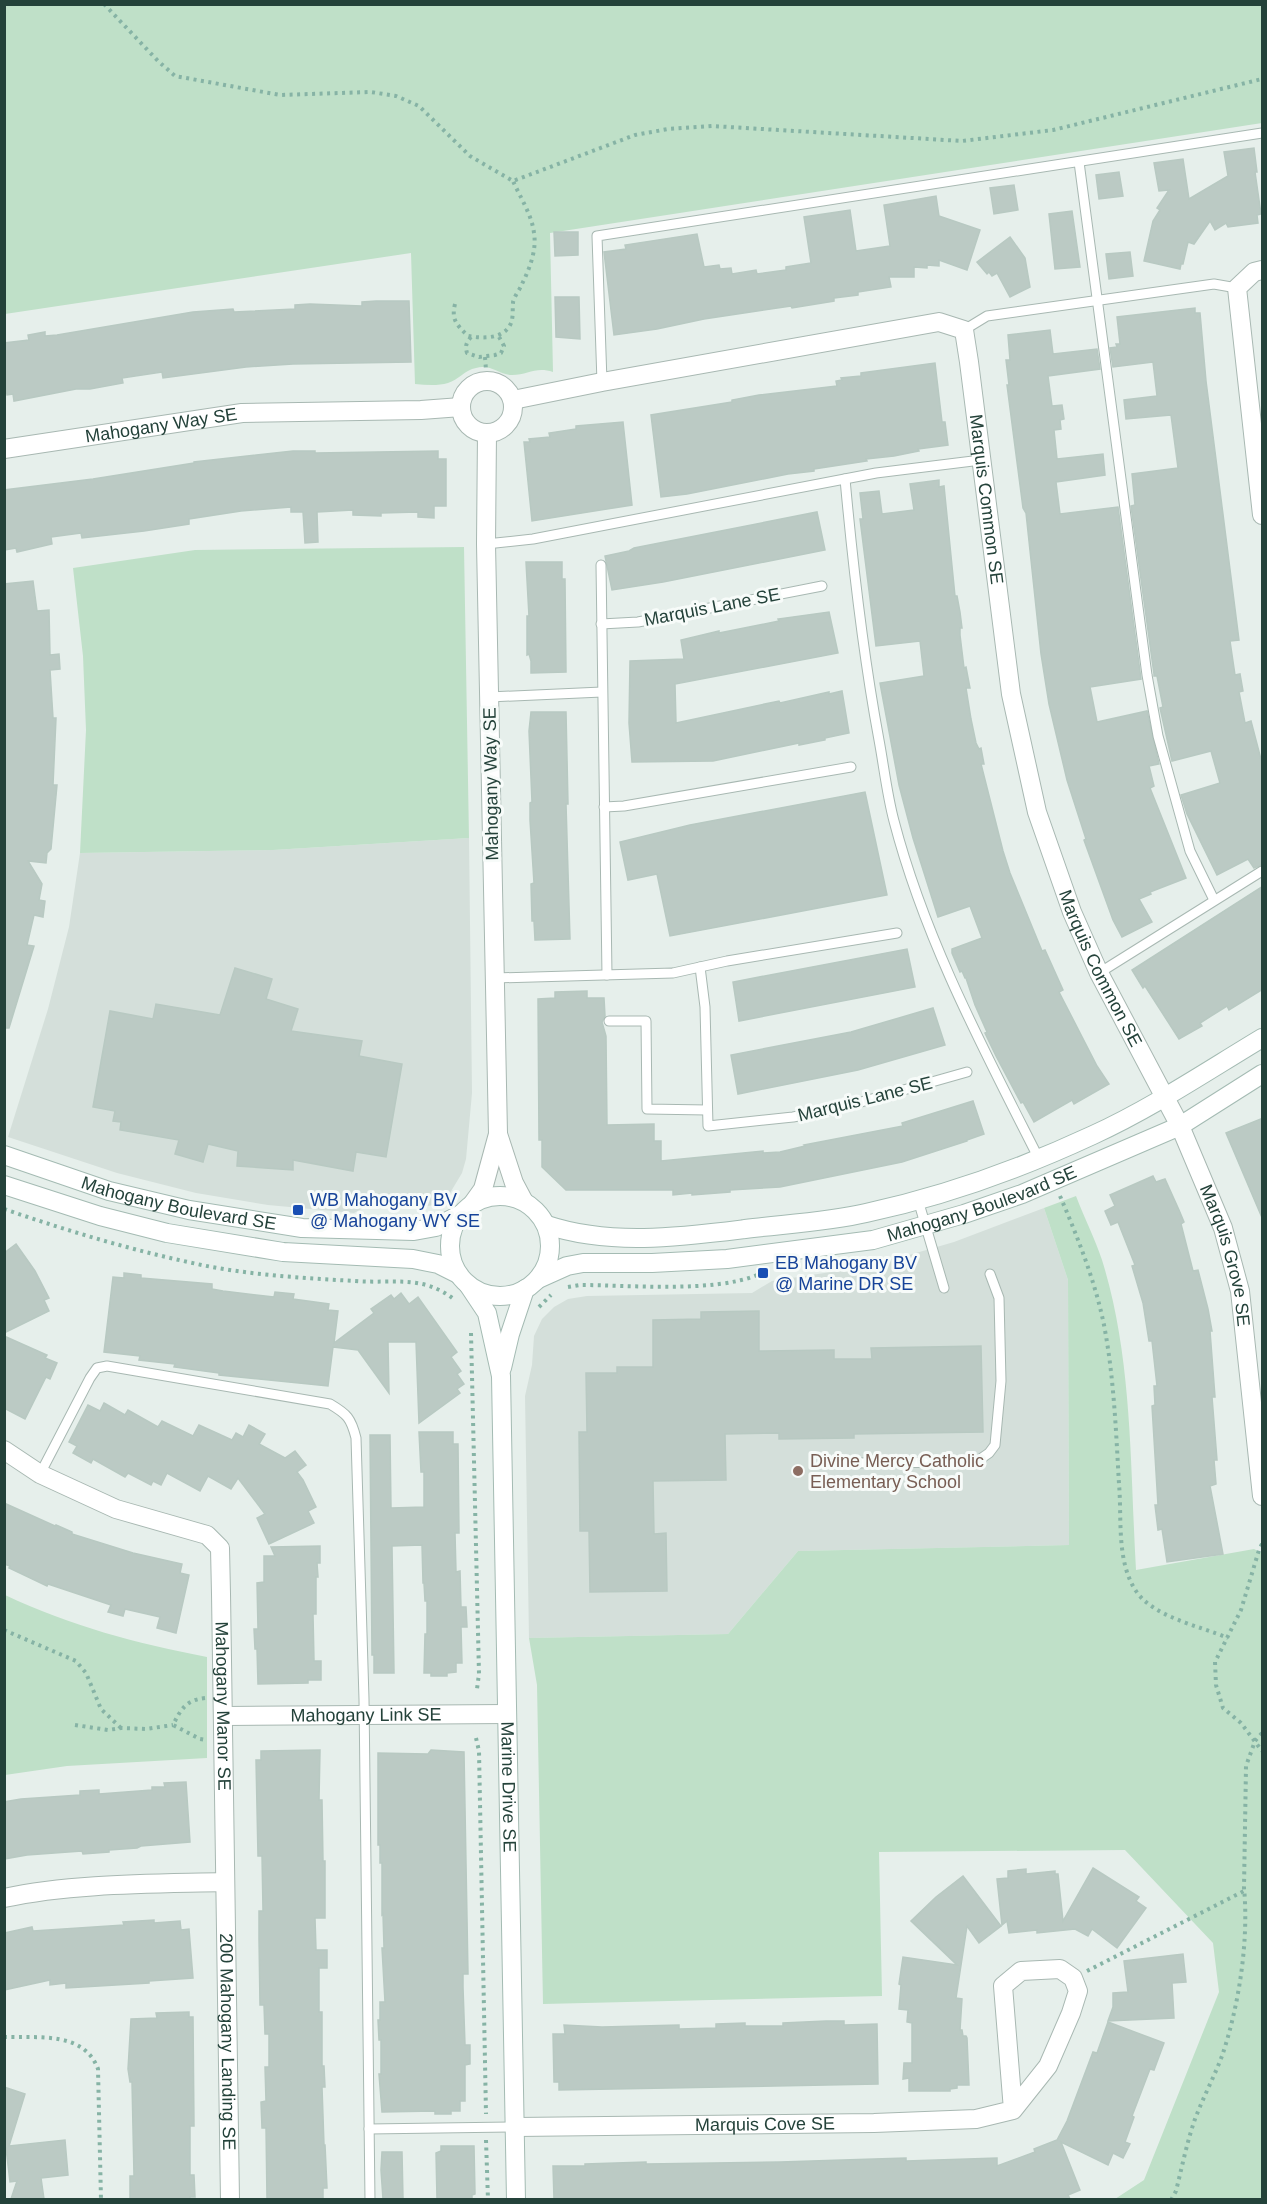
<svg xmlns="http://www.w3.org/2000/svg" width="1267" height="2204" viewBox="0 0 1267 2204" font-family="Helvetica,sans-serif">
	<rect width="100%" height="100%" fill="#e6efeb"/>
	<g fill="#d4dfda">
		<polygon points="469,838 472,1093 466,1159 462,1173 450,1193 443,1200 435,1205 427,1206 370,1204 354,1213 268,1205 196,1193 117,1173 8,1137 48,1009 69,927 80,853 273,850"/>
		<polygon points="1044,1208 1068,1280 1069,1545 798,1551 728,1634 529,1638 525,1396 532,1365 534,1336 542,1319 554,1307 568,1299 587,1296 752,1293 772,1281 831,1272 909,1255 954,1242"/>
	</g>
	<g fill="#bfe0c8">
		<path d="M5 4 1262 5V123L550 233 553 372C536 366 528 375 512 375 499 375 491 364 476 368 465 370 458 380 448 383 438 386 426 385 415 384L411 253 5 314Z"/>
		<polygon points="464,547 469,838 273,850 80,853 86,730 83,656 73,568 195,550"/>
		<path d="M1076 1196C1084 1217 1095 1239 1102 1260 1133 1359 1130 1468 1136 1570L1254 1549 1262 1553V2199H1115L1144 2180 1219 1992 1213 1943 1125 1850 879 1852 882 1996 543 2004 537 1685 529 1638 728 1634 798 1551 1069 1545 1068 1280 1044 1208Z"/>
		<path d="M5 1595C71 1626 135 1643 207 1657V1758L67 1766 5 1775Z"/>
	</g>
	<g fill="#bbcac4" stroke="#b8c9c2" stroke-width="1.5">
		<polygon points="1254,148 1257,172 1255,172 1261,214 1257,215 1258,223 1228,227 1226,223 1215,230 1210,221 1194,244 1188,242 1183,264 1181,264 1180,269 1144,261 1153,221 1160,210 1157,208 1169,190 1159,191 1154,163 1183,159 1189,199 1228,176 1224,152"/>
		<polygon points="1119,172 1123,196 1099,199 1096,175"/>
		<polygon points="1014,185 1018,210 994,214 990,188"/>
		<polygon points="936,196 939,216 980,230 967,270 939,260 939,266 927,265 927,268 914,267 914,277 889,277 891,287 858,292 858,295 834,298 834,301 792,308 791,306 704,319 657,329 614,335 604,252 626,249 625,245 697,234 704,267 719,265 720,269 731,268 732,274 756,270 757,274 786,270 786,267 811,263 804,217 850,210 856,251 890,246 884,205"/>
		<polygon points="1072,211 1080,267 1055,269 1049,214"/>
		<polygon points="554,232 578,232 578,255 555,256"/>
		<polygon points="1010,237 1025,258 1030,287 1010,297 997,273 992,276 989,272 987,274 977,262"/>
		<polygon points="1130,252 1133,276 1109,279 1106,254"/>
		<polygon points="555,297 579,297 580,339 556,337"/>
		<polygon points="376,301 409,301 411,362 293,364 246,367 163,378 162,372 122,378 123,383 90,389 76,389 14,401 13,394 7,395 4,377 4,343 29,340 28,335 45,332 45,336 57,335 193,312 233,309 234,312 295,309 295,305 310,304 362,306 362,302"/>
		<polygon points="1195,308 1195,313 1200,313 1206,381 1239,640 1230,641 1235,675 1240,674 1243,691 1239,692 1245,723 1251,721 1263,767 1263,864 1254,868 1248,859 1217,875 1187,814 1181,795 1220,783 1211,751 1172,761 1160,708 1163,707 1157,676 1154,676 1154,674 1131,506 1135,505 1132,474 1178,468 1171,415 1126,419 1124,400 1157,396 1153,362 1113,367 1110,348 1117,347 1116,344 1120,344 1117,317"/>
		<polygon points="1050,330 1053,354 1097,349 1100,369 1048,376 1052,406 1062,405 1064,419 1060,420 1061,429 1054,430 1057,459 1103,454 1105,475 1056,482 1060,514 1118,507 1141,679 1090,687 1097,722 1147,711 1159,764 1149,766 1154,786 1150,788 1186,878 1150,892 1151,894 1139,899 1152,922 1122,937 1113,920 1084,840 1086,839 1067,780 1049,704 1041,654 1026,513 1023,508 1007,385 1009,385 1006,360 1010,360 1008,335"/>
		<polygon points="935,363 942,422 945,422 948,445 918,449 919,451 894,456 866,459 867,461 814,469 814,471 788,474 687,494 661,497 651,415 732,402 732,400 759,395 837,386 836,381 842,380 841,378 861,376 861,373"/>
		<polygon points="623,422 632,505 532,521 524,442 530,442 529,439 550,437 549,433 576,429 576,426"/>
		<polygon points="293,451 315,451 315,453 438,451 438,459 446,459 446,506 434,506 434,518 418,517 418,512 381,513 381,516 353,515 353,510 317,512 318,542 305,543 303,512 291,512 291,507 241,511 189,519 189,524 144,531 82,538 81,533 51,537 52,544 17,552 16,548 4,550 4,490 93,479 194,463 194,462"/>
		<polygon points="939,480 939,487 944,486 955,596 957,596 960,612 962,628 960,628 960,635 964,668 966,667 970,688 966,688 971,719 976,743 979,749 981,748 984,764 981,764 1003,851 1010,873 1042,951 1045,950 1063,990 1059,992 1097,1066 1109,1084 1074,1104 1072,1100 1034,1122 1023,1102 1021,1103 996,1056 985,1033 987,1032 975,1005 966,978 965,978 962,971 960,972 952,953 952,949 982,938 970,906 938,917 913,838 899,785 880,683 924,676 920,641 876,646 860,519 863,519 860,493 879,491 882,514 914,510 910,484"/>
		<polygon points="817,512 825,550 663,582 612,590 605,556 629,551 634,548"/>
		<polygon points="526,562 562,562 562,579 565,579 566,672 531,673 531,661 529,654 527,655 527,616 529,616"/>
		<polygon points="33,581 37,611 49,610 50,655 59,654 60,669 50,670 53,718 56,718 53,785 57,785 51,849 47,853 46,863 28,861 42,884 39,900 45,901 43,917 34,915 27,945 34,946 9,1028 4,1028 4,584"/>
		<polygon points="829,612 838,653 675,684 676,723 779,701 780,703 829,692 829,694 842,691 849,733 825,738 825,740 799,745 799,743 713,761 632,762 629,723 630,661 684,659 681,640 719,631 719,633 779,621 778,619"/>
		<polygon points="531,712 566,712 568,804 566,804 570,939 535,940 534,921 532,921 531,884 534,883 530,820 530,803 532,802 529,731"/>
		<polygon points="865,792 887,895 670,936 657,874 628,880 620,842 690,825"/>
		<polygon points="1263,886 1263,989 1229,1010 1227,1006 1200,1023 1202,1026 1179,1039 1145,986 1143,988 1132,970"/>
		<polygon points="907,949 915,987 739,1021 733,982"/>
		<polygon points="235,968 272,979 266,999 298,1009 291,1031 362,1041 359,1056 402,1064 386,1157 356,1152 353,1171 293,1160 293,1170 237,1166 238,1151 208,1144 203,1162 175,1154 179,1140 120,1130 121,1122 113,1121 115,1111 93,1107 110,1011 153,1019 156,1004 220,1015"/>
		<polygon points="587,991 587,998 604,998 605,1016 602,1022 606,1036 607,1125 654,1124 654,1141 661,1141 661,1161 763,1151 763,1153 780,1152 805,1146 804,1145 903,1126 902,1123 973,1101 984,1134 967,1140 967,1141 902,1162 780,1187 730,1190 730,1192 692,1195 692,1193 673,1195 673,1190 566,1190 542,1167 542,1140 539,1140 538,999 555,998 555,992"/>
		<polygon points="933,1008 945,1045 858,1070 738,1094 731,1055 851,1032"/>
		<polygon points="1263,1118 1263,1220 1226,1133"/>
		<polygon points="1153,1176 1156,1182 1165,1179 1179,1210 1184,1222 1181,1224 1193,1271 1198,1270 1208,1309 1212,1331 1210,1331 1215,1397 1212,1397 1217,1460 1214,1460 1216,1484 1210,1486 1223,1554 1167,1562 1162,1529 1158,1530 1155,1505 1158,1505 1152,1406 1155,1405 1154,1386 1157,1386 1152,1341 1149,1341 1143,1303 1132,1266 1135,1265 1118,1222 1111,1225 1105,1211 1115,1206 1110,1195"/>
		<polygon points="16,1244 35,1271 49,1298 44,1300 49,1311 4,1333 4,1253"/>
		<polygon points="124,1273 141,1275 141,1278 212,1284 212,1289 223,1291 274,1297 275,1292 294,1294 293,1299 329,1304 328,1310 338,1311 334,1343 374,1313 371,1309 391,1295 394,1299 401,1293 409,1304 418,1297 457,1352 451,1357 461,1371 457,1374 464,1384 457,1389 460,1393 419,1423 416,1342 388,1342 389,1393 358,1350 333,1347 328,1386 219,1375 219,1373 174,1367 175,1364 139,1360 140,1356 104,1352 113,1277 124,1278"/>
		<polygon points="759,1311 759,1351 834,1350 834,1359 872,1359 871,1348 981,1346 983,1432 854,1434 854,1438 779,1439 779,1433 725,1434 726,1480 653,1481 654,1534 666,1533 667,1591 590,1592 589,1531 580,1531 579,1432 587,1432 586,1373 617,1373 617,1367 653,1367 653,1320 701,1319 701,1312"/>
		<polygon points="4,1336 47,1355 45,1358 57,1363 50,1379 46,1377 25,1419 4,1408"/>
		<polygon points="104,1403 125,1415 128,1410 158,1427 162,1421 193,1436 199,1425 232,1440 236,1433 243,1437 249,1425 265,1434 259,1444 285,1458 295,1451 306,1465 297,1472 303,1480 316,1507 308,1511 314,1523 269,1544 257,1518 265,1514 238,1478 231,1489 208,1476 200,1491 167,1473 161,1485 153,1481 151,1485 128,1473 125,1477 93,1459 91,1463 73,1453 77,1446 69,1442 88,1405 100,1411"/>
		<polygon points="419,1432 453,1432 453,1444 458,1444 459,1533 455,1533 456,1572 460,1571 461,1607 466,1607 467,1627 461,1627 462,1663 456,1663 456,1672 447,1673 447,1676 431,1676 431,1673 424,1673 425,1634 427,1634 427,1601 425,1601 424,1583 423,1583 422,1545 392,1546 394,1673 374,1673 374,1655 372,1655 370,1435 390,1435 391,1508 424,1507 424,1472 421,1472"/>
		<polygon points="4,1503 55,1526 56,1525 72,1532 72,1534 133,1553 182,1564 180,1573 189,1575 176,1633 157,1628 160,1617 125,1609 123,1616 108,1612 111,1605 48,1584 47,1586 9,1568 10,1566 4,1564"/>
		<polygon points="320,1546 320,1563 317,1563 318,1577 316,1577 316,1614 313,1614 314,1661 321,1661 321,1680 308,1680 308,1683 258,1684 257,1649 255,1649 254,1629 258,1629 257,1583 264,1582 264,1556 275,1556 271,1547"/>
		<polygon points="320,1750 319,1800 322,1800 323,1861 325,1861 325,1918 315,1918 316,1950 327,1950 327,1968 319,1968 319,2012 322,2012 322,2066 324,2066 325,2087 322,2087 324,2145 325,2145 327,2188 323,2188 323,2199 267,2199 266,2128 262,2128 261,2102 266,2101 265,2067 269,2067 269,2034 265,2034 264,2005 260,2005 259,1939 259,1911 263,1911 262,1856 258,1856 256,1760 261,1760 261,1751"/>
		<polygon points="431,1750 464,1752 468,1974 463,1974 463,1987 465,2045 470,2045 470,2064 465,2065 465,2101 460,2101 460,2111 451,2111 451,2114 435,2114 435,2111 382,2112 379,2074 381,2074 381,2040 379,2040 378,2020 380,2020 380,2002 385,2002 382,1948 384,1948 383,1914 382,1915 382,1863 380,1863 380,1845 378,1845 378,1753 428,1754"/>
		<polygon points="186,1782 190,1842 141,1846 137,1848 109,1850 109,1852 83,1854 82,1851 27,1855 4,1859 4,1802 21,1799 80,1795 80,1791 99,1790 99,1794 152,1790 152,1787 165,1787 164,1783"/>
		<polygon points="1093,1868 1139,1897 1136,1901 1146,1908 1117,1948 1092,1929 1088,1936 1075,1929 1037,1933 1037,1930 1009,1933 1007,1921 1002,1925 997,1879 1008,1878 1008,1871 1026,1869 1026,1874 1055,1871 1055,1874 1058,1874 1063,1921"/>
		<polygon points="963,1876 1001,1926 979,1943 967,1926 956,1998 962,1999 960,2030 962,2030 963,2036 966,2036 967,2038 969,2085 957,2085 957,2088 950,2089 950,2091 909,2091 909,2078 903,2079 904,2063 912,2063 912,2023 907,2022 908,2010 899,2009 901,1985 899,1984 903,1957 957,1965 911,1921 936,1897"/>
		<polygon points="154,1920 154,1923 180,1921 181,1930 189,1929 193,1978 149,1981 149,1983 66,1988 66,1983 50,1985 50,1980 4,1990 4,1933 32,1927 33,1931 124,1925 123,1922"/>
		<polygon points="1183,1954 1186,1982 1172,1983 1174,2018 1108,2021 1113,2007 1113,1993 1128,1992 1124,1961"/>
		<polygon points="189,2012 189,2017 193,2017 194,2126 190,2126 190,2175 194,2175 195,2197 190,2197 190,2199 130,2199 130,2176 134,2176 132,2082 130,2082 128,2069 131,2019 157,2018 156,2013"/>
		<polygon points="826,2021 844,2021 844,2025 877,2024 878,2084 559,2090 559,2082 554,2082 553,2034 565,2034 564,2025 602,2027 679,2025 679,2029 716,2028 716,2024 745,2023 745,2026 783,2026 783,2023"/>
		<polygon points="1108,2022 1164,2043 1154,2070 1150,2069 1132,2116 1134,2117 1125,2142 1130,2144 1123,2158 1113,2153 1108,2165 1061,2142 1080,2190 1068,2195 1070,2199 554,2199 553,2166 585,2166 585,2164 646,2162 646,2164 780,2162 874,2159 906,2158 906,2161 997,2158 997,2166 1035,2152 1034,2149 1057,2140 1067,2121 1093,2052 1097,2053"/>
		<polygon points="4,2087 25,2094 9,2146 65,2140 68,2175 41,2178 44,2199 11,2199 17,2181 10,2182 6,2148 4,2148"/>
		<polygon points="441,2146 474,2146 475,2194 472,2195 472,2199 437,2199 436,2153 441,2151"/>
		<polygon points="382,2152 402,2152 403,2199 383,2199 381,2170"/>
	</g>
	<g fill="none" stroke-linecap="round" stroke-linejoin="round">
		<defs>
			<g id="lane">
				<polyline points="1079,162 1147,675 1158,736 1190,851 1214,900"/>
				<polyline points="964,330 987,316 1214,284 1237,288"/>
				<polyline points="602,382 597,236 1262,133"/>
				<path d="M845 479C853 567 863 654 879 740 884 767 887 795 894 821 925 940 984 1050 1039 1159"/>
				<polyline points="486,544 533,539 876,473 981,460"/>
				<polyline points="601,565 607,975"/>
				<polyline points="601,624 638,622 822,586"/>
				<polyline points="489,697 602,692"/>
				<polyline points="604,807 624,806 851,767"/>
				<polyline points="700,967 705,1007 708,1126 793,1117 840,1108 967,1072"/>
				<polyline points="1099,973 1262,871"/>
				<polyline points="495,978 673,973 727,961 897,933"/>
				<polyline points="609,1021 646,1021 647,1109 707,1110"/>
				<polyline points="918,1200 944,1288"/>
				<polyline points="850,1463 976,1462 989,1453 995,1445 1001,1381 999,1298 990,1274"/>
				<path d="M40 1474 90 1378 97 1368 107 1366 330 1404C347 1414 351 1418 356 1438L364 1699 370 2200"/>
				<polyline points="369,2129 516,2127"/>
			</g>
			<g id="street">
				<polyline points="1262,270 1254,272 1237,288 1262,515"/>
				<circle cx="487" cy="407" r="26"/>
				<path id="s1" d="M513 400 602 382 939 322 964 330 969 362 1011 694 1037 812 1072 912 1099 973 1180 1126 1223 1228 1240 1291 1262 1496"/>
				<path id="s2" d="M4 449 242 413 421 410 461 407"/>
				<polyline points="498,1134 514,1183 523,1200"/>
				<polyline points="473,1203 483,1189 498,1134 486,544 487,433"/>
				<path id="s3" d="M4 1450 40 1474 116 1509 207 1535 220 1548C225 1765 226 1982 230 2200"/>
				<path id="s4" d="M225 1716 507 1714"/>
				<path d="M4 1898C73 1883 154 1884 225 1882"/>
				<path id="s5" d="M516 2127 874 2123 976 2119 1013 2110 1048 2066 1071 2013 1078 1991 1073 1978 1060 1969 1021 1971 1003 1986 1013 2110"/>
			</g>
			<g id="secondary">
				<path id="s6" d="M4 1155 109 1191 189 1210 302 1228 414 1231 436 1227 461 1214"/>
				<polyline points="4,1185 100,1216 167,1233 283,1252 413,1259 438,1264 458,1274"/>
				<circle cx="500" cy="1246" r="50"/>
				<path d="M547 1225C610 1246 680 1237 745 1229 785 1224 827 1222 866 1213 945 1196 1020 1169 1093 1135 1152 1108 1207 1071 1262 1038"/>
				<path id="s7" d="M538 1279 567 1266 583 1263H652L727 1259 873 1240 964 1214 1022 1194 1180 1126 1262 1074"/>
				<path id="s8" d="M469 1286 487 1313 501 1376 516 2200"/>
				<polyline points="502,1368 510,1334 525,1289"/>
			</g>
		</defs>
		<use href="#lane" stroke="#a8b8b2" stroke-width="11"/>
		<use href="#street" stroke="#a8b8b2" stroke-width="20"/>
		<use href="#secondary" stroke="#a4bbb3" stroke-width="20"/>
		<g stroke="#86b3a5" stroke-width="4" stroke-dasharray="3 4.5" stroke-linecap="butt">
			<polyline points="104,4 158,61 175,76 280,95 371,92 396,96 419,106 470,156 513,181 635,135 668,129 712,126 962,141 1053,130 1262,79"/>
			<path d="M455 304C451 320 457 325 468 336 479 338 494 339 504 332 515 324 512 313 513 303 513 298 519 291 521 286 529 270 537 251 534 233 532 215 520 197 513 181"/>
			<path d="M471 337C466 343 465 346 467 353L479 357 495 355 501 353 504 346 498 335"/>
			<polyline points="485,357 486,370"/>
			<path d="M1060 1196C1078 1238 1095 1281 1104 1325 1114 1377 1116 1432 1119 1484 1122 1518 1116 1561 1136 1591 1153 1617 1200 1626 1228 1638"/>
			<path d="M4 1209C68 1231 131 1250 197 1264 248 1275 303 1278 355 1281 394 1284 422 1274 455 1300"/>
			<path d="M568 1287 580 1285C629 1285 714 1293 757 1275"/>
			<polyline points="539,1307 551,1295"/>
			<polyline points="471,1333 479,1674 477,1689"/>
			<polyline points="1262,1544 1259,1550 1241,1610 1215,1662 1216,1685 1223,1708 1241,1723 1262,1751"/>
			<polyline points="4,1630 76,1661 86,1673 101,1709 121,1728"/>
			<path d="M205 1698C186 1700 181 1709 173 1725L200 1739 206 1740"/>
			<polyline points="75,1725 108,1730 121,1728 146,1729 173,1725"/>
			<polyline points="476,1738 479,1751 486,2114"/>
			<polyline points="1087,1971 1244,1891"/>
			<path d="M4 2037C38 2038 84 2031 98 2069L101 2200"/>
			<polyline points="486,2140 488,2200"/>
			<path d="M1171 2200 1176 2191C1182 2167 1187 2142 1195 2119 1203 2098 1214 2077 1222 2056 1239 2006 1249 1940 1244 1888L1246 1766 1255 1741 1262 1733"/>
		</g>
		<use href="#lane" stroke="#fff" stroke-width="9"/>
		<use href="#street" stroke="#fff" stroke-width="18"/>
		<use href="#secondary" stroke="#fff" stroke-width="18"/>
	</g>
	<g fill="#1a4fb4" stroke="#f7fbf9" stroke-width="2">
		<rect x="292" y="1204" width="12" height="12" rx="3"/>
		<rect x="757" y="1267" width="12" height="12" rx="3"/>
	</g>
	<circle fill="#8d6e63" stroke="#f7fbf9" stroke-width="2" cx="798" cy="1471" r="6"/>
	<g text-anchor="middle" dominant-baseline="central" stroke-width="6" stroke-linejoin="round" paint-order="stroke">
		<g font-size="18" fill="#24423a" stroke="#f7fbf9">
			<text stroke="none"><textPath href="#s2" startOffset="159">Mahogany Way SE</textPath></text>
			<text stroke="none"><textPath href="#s1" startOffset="630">Marquis Common SE</textPath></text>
			<text transform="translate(712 607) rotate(-11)">Marquis Lane SE</text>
			<text transform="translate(491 784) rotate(-91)">Mahogany Way SE</text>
			<text stroke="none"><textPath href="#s1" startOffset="1116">Marquis Common SE</textPath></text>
			<text transform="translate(865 1099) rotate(-14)">Marquis Lane SE</text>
			<text stroke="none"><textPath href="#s6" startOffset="182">Mahogany Boulevard SE</textPath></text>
			<text stroke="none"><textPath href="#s7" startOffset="454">Mahogany Boulevard SE</textPath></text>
			<text stroke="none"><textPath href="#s1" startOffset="1431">Marquis Grove SE</textPath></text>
			<text stroke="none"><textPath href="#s3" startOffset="398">Mahogany Manor SE</textPath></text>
			<text stroke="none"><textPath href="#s4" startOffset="141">Mahogany Link SE</textPath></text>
			<text stroke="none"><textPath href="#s8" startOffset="508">Marine Drive SE</textPath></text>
			<text stroke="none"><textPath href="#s3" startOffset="734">200 Mahogany Landing SE</textPath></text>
			<text stroke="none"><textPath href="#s5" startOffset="249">Marquis Cove SE</textPath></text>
		</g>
		<g font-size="18" fill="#164399" stroke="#f7fbf9" text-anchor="start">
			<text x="310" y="1200">WB Mahogany BV<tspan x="310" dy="21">@ Mahogany WY SE</tspan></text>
			<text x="775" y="1263">EB Mahogany BV<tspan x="775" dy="21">@ Marine DR SE</tspan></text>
		</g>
		<g font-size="18" fill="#785e54" stroke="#f7fbf9" text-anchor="start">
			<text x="810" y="1461">Divine Mercy Catholic<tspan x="810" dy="21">Elementary School</tspan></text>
		</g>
	</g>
	<rect width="1267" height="2204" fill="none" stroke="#24423a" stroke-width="12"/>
</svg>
